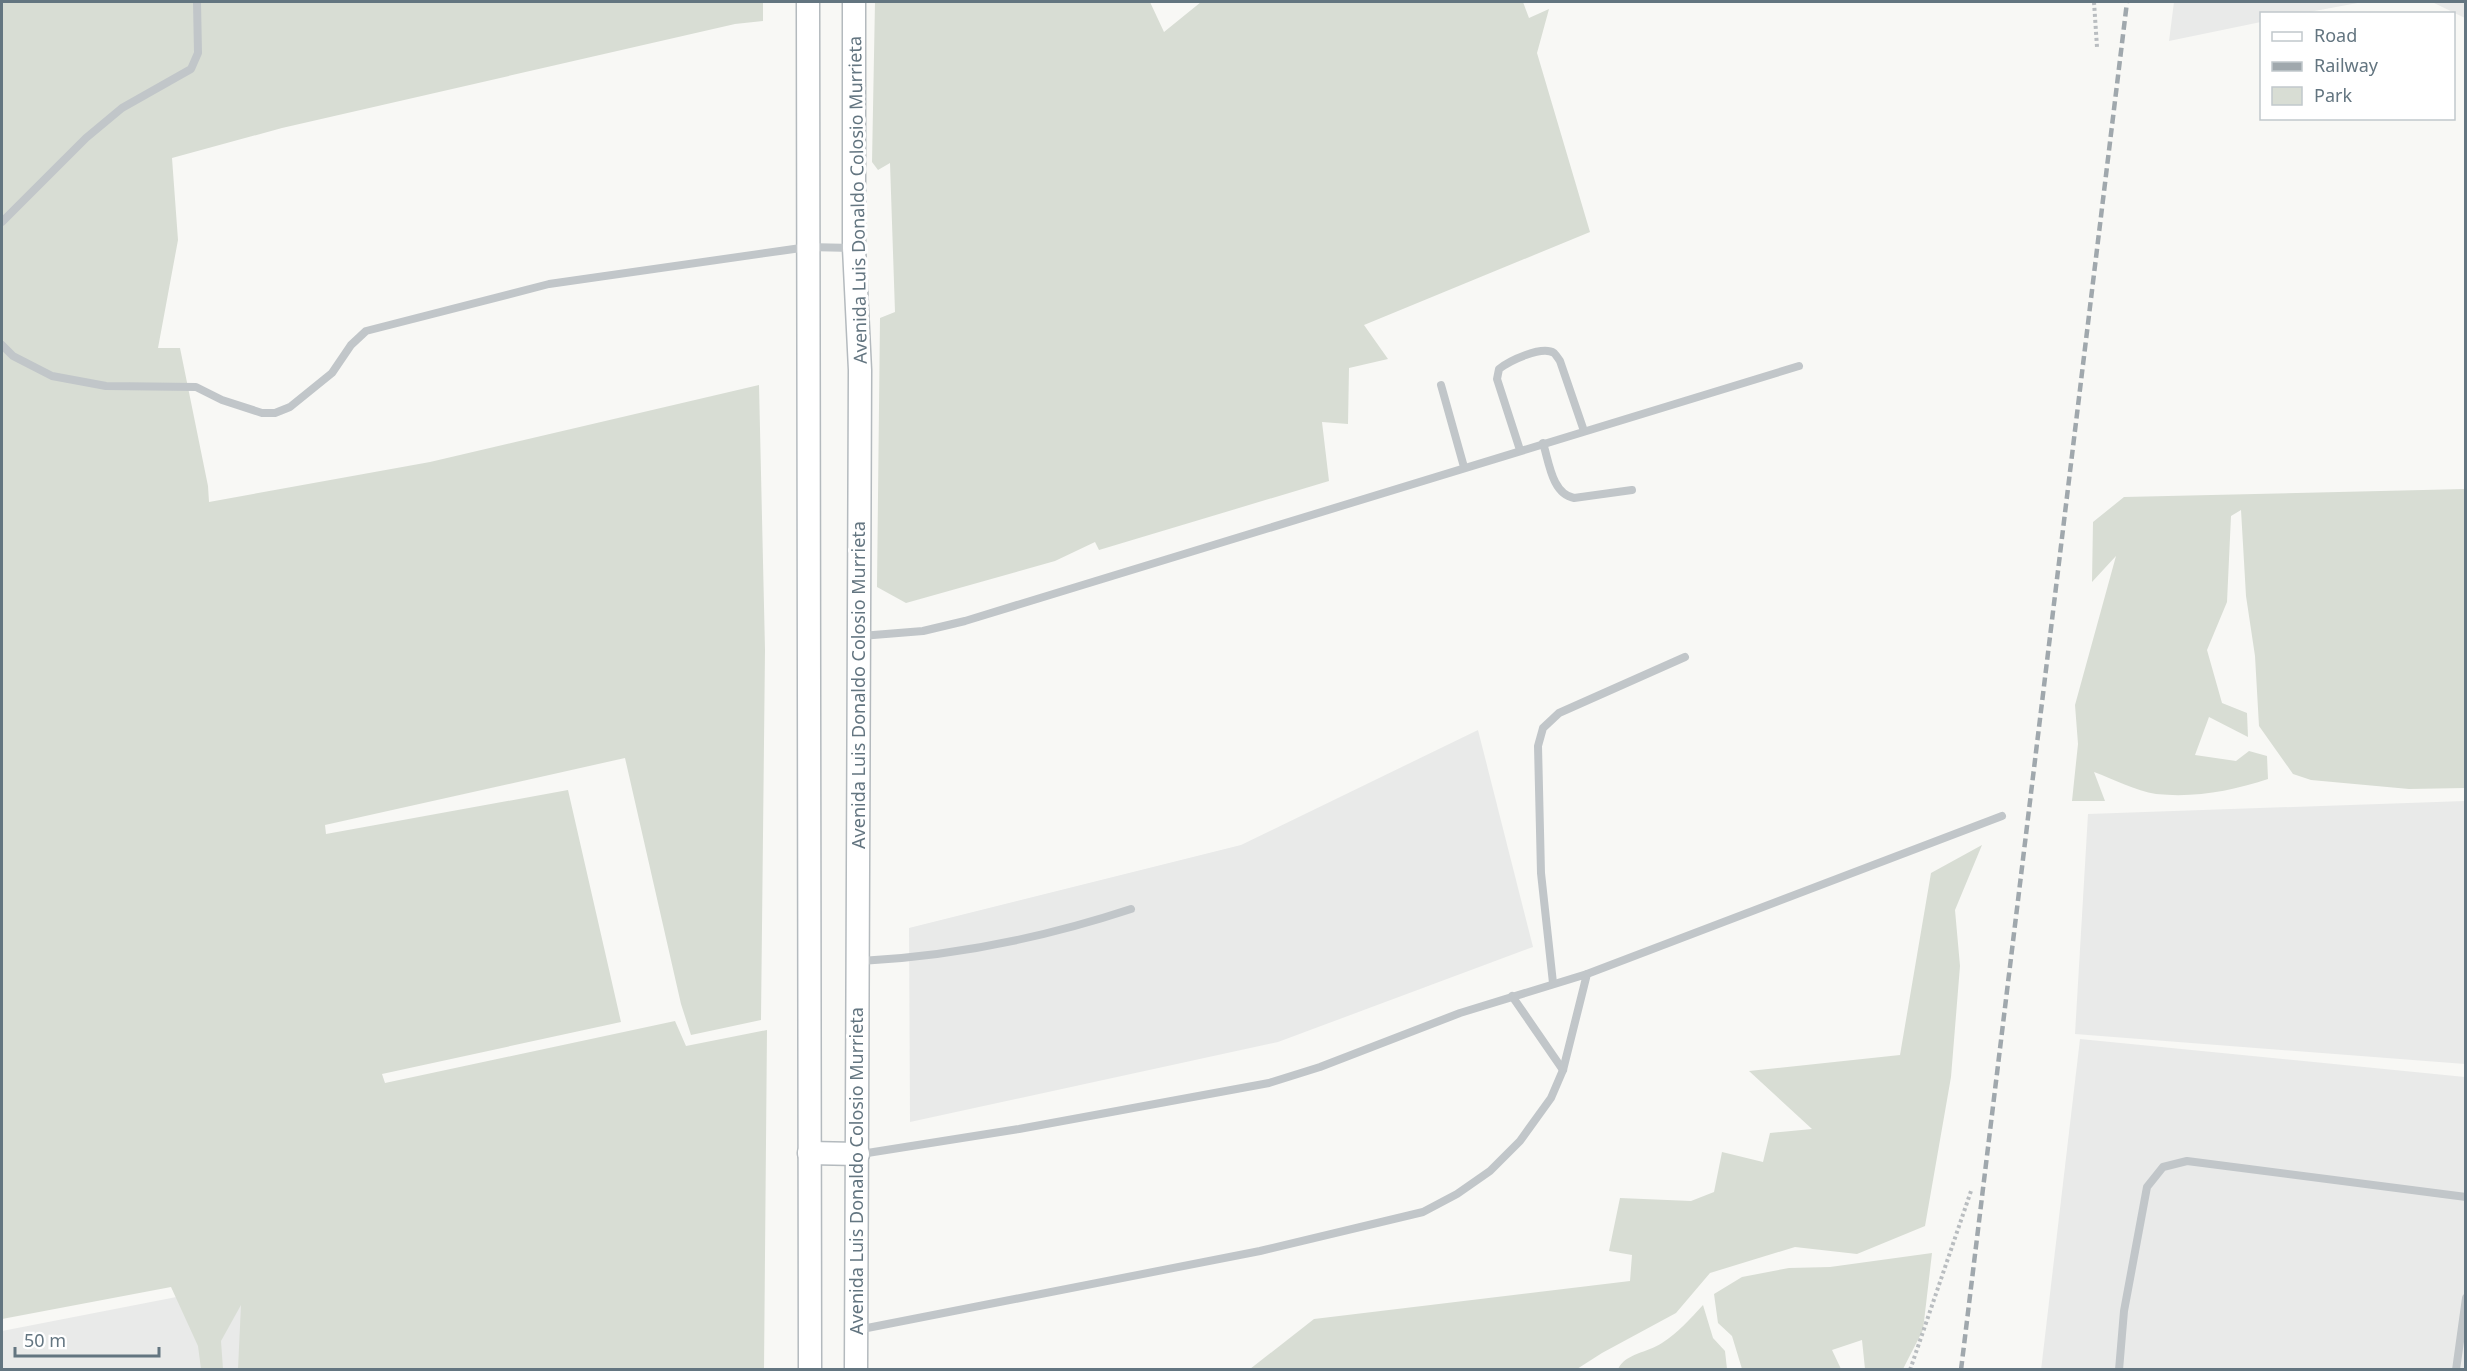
<svg xmlns="http://www.w3.org/2000/svg" width="2467" height="1371" viewBox="0 0 2467 1371" font-family="'Noto Sans',sans-serif">
	<rect width="100%" height="100%" fill="#f8f8f5"/>
	<g fill="#e9eae9">
		<polygon points="2174,2 2363,2 2304,13 2262,14 2261,22 2169,41"/>
		<polygon points="2432,2 2465,2 2465,18"/>
		<polygon points="1478,730 1533,947 1278,1042 910,1122 909,928 1241,845"/>
		<polygon points="2465,801 2465,1064 2075,1034 2088,814"/>
		<polygon points="2080,1039 2465,1077 2465,1369 2041,1370"/>
		<polygon points="269,1279 350,1370 2,1370 2,1331"/>
	</g>
	<g fill="#d8ddd4">
		<polygon points="2,2 763,2 763,21 735,24 282,128 172,158 178,240 158,348 180,348 208,486 209,502 430,462 759,385 765,650 761,1020 691,1035 681,1004 625,758 325,825 326,834 568,790 621,1022 382,1074 385,1083 675,1021 686,1046 767,1030 764,1369 238,1369 241,1305 221,1341 223,1369 201,1369 198,1346 171,1287 2,1319"/>
		<polygon points="875,2 1150,2 1164,32 1201,2 1523,2 1529,18 1549,9 1537,53 1590,232 1364,325 1388,359 1349,368 1348,424 1322,422 1329,481 1099,550 1095,542 1055,561 906,603 877,587 880,318 895,312 890,163 878,170 872,162"/>
		<path d="M2465 489V788L2409 789 2311 780 2293 774 2259 726 2255 656 2246 596 2241 510 2231 516 2227 602 2207 650 2222 703 2247 713 2248 737 2209 717 2195 755 2236 761 2249 751 2267 756 2268 779C2232 791 2195 798 2156 794 2136 791 2113 779 2094 772L2105 801H2072L2078 744 2075 705 2116 556 2092 582 2093 522 2124 497Z"/>
		<polygon points="1982,845 1955,910 1960,966 1951,1077 1925,1226 1857,1254 1795,1247 1710,1273 1676,1313 1602,1353 1577,1369 1250,1369 1314,1319 1630,1281 1632,1255 1609,1251 1620,1198 1691,1201 1714,1192 1722,1152 1763,1162 1770,1133 1812,1129 1749,1071 1900,1055 1931,873"/>
		<polygon points="1932,1253 1923,1330 1903,1369 1865,1369 1862,1340 1832,1350 1841,1369 1742,1369 1732,1336 1718,1323 1714,1294 1742,1277 1789,1268 1830,1267"/>
		<path d="M1703 1305 1713 1338 1725 1351 1727 1369H1618C1626 1353 1647 1353 1662 1343 1678 1333 1690 1319 1703 1305Z"/>
	</g>
	<g fill="none" stroke-linecap="round" stroke-linejoin="round">
		<defs>
			<g id="secondary">
				<polyline points="808,2 810,1370"/>
				<polyline points="854,2 854,248 860,370 856,1370"/>
				<polyline points="809,1153 858,1154"/>
			</g>
		</defs>
		<use href="#secondary" stroke="#b4babe" stroke-width="25"/>
		<g stroke="#b9bdc0" stroke-width="4" stroke-dasharray="3 3" stroke-linecap="butt">
			<polyline points="2094,2 2097,47"/>
			<polyline points="1910,1370 1971,1191"/>
		</g>
		<g stroke="#c1c6c9" stroke-width="8">
			<polyline points="2,222 86,138 122,108 191,69 198,53 197,2"/>
			<polyline points="2,345 13,356 52,376 106,386 196,387 222,400 262,413 275,413 290,407 332,373 351,345 366,331 549,284 808,247 853,248"/>
			<polyline points="1441,385 1464,467"/>
			<path d="M1543 443C1549 462 1552 494 1574 498L1632 490"/>
			<path d="M1520 450 1497 379 1499 369C1509 361 1542 345 1554 353 1556 355 1558 358 1560 361L1584 431"/>
			<polyline points="861,636 923,631 965,621 1799,366"/>
			<path d="M861 961C954 956 1043 938 1131 909"/>
			<polyline points="1587,974 2002,816"/>
			<polyline points="1553,983 1541,873 1538,746 1543,728 1559,713 1685,657"/>
			<polyline points="1512,996 1563,1070"/>
			<polyline points="857,1330 1260,1251 1423,1212 1457,1194 1490,1171 1520,1141 1551,1098 1563,1070 1587,974 1460,1013 1320,1067 1269,1083 1019,1129 861,1154"/>
			<polyline points="2119,1370 2124,1311 2147,1187 2163,1167 2187,1161 2466,1197"/>
			<polyline points="2456,1370 2466,1298"/>
		</g>
		<use href="#secondary" stroke="#fff" stroke-width="22"/>
		<polyline stroke="#a0a8ad" stroke-width="4.5" stroke-dasharray="9 4.5" stroke-linecap="butt" points="1961,1370 2127,2"/>
	</g>
	<g text-anchor="middle" dominant-baseline="central" stroke-width="6" stroke-linejoin="round" paint-order="stroke">
		<g font-size="18" fill="#637580" stroke="#fff">
			<text transform="translate(857 200) rotate(-91)">Avenida Luis Donaldo Colosio Murrieta</text>
			<text transform="translate(858 685) rotate(-90)">Avenida Luis Donaldo Colosio Murrieta</text>
			<text transform="translate(856 1171) rotate(-90)">Avenida Luis Donaldo Colosio Murrieta</text>
		</g>
	</g>
	<rect width="2467" height="1371" fill="none" stroke="#637580" stroke-width="6"/>
	<rect x="2260" y="12" width="195" height="108" fill="#ffffff" stroke="#c1c8cc" stroke-width="1.5"/>
	<rect x="2272" y="32" width="30" height="9" fill="#ffffff" stroke="#c1c8cc" stroke-width="1.5"/>
	<text x="2314" y="42" font-size="18" fill="#637580">Road</text>
	<rect x="2272" y="62" width="30" height="9" fill="#a0a8ad" stroke="#c1c8cc" stroke-width="1.5"/>
	<text x="2314" y="72" font-size="18" fill="#637580">Railway</text>
	<rect x="2272" y="87" width="30" height="18" fill="#d8ddd4" stroke="#c1c8cc" stroke-width="1.5"/>
	<text x="2314" y="102" font-size="18" fill="#637580">Park</text>
	<path d="M15 1347v9h144v-9" fill="none" stroke="#637580" stroke-width="3"/>
	<text x="24" y="1347" font-size="18" fill="#637580" stroke="#ffffff" stroke-width="4.5" paint-order="stroke">50 m</text>
</svg>
